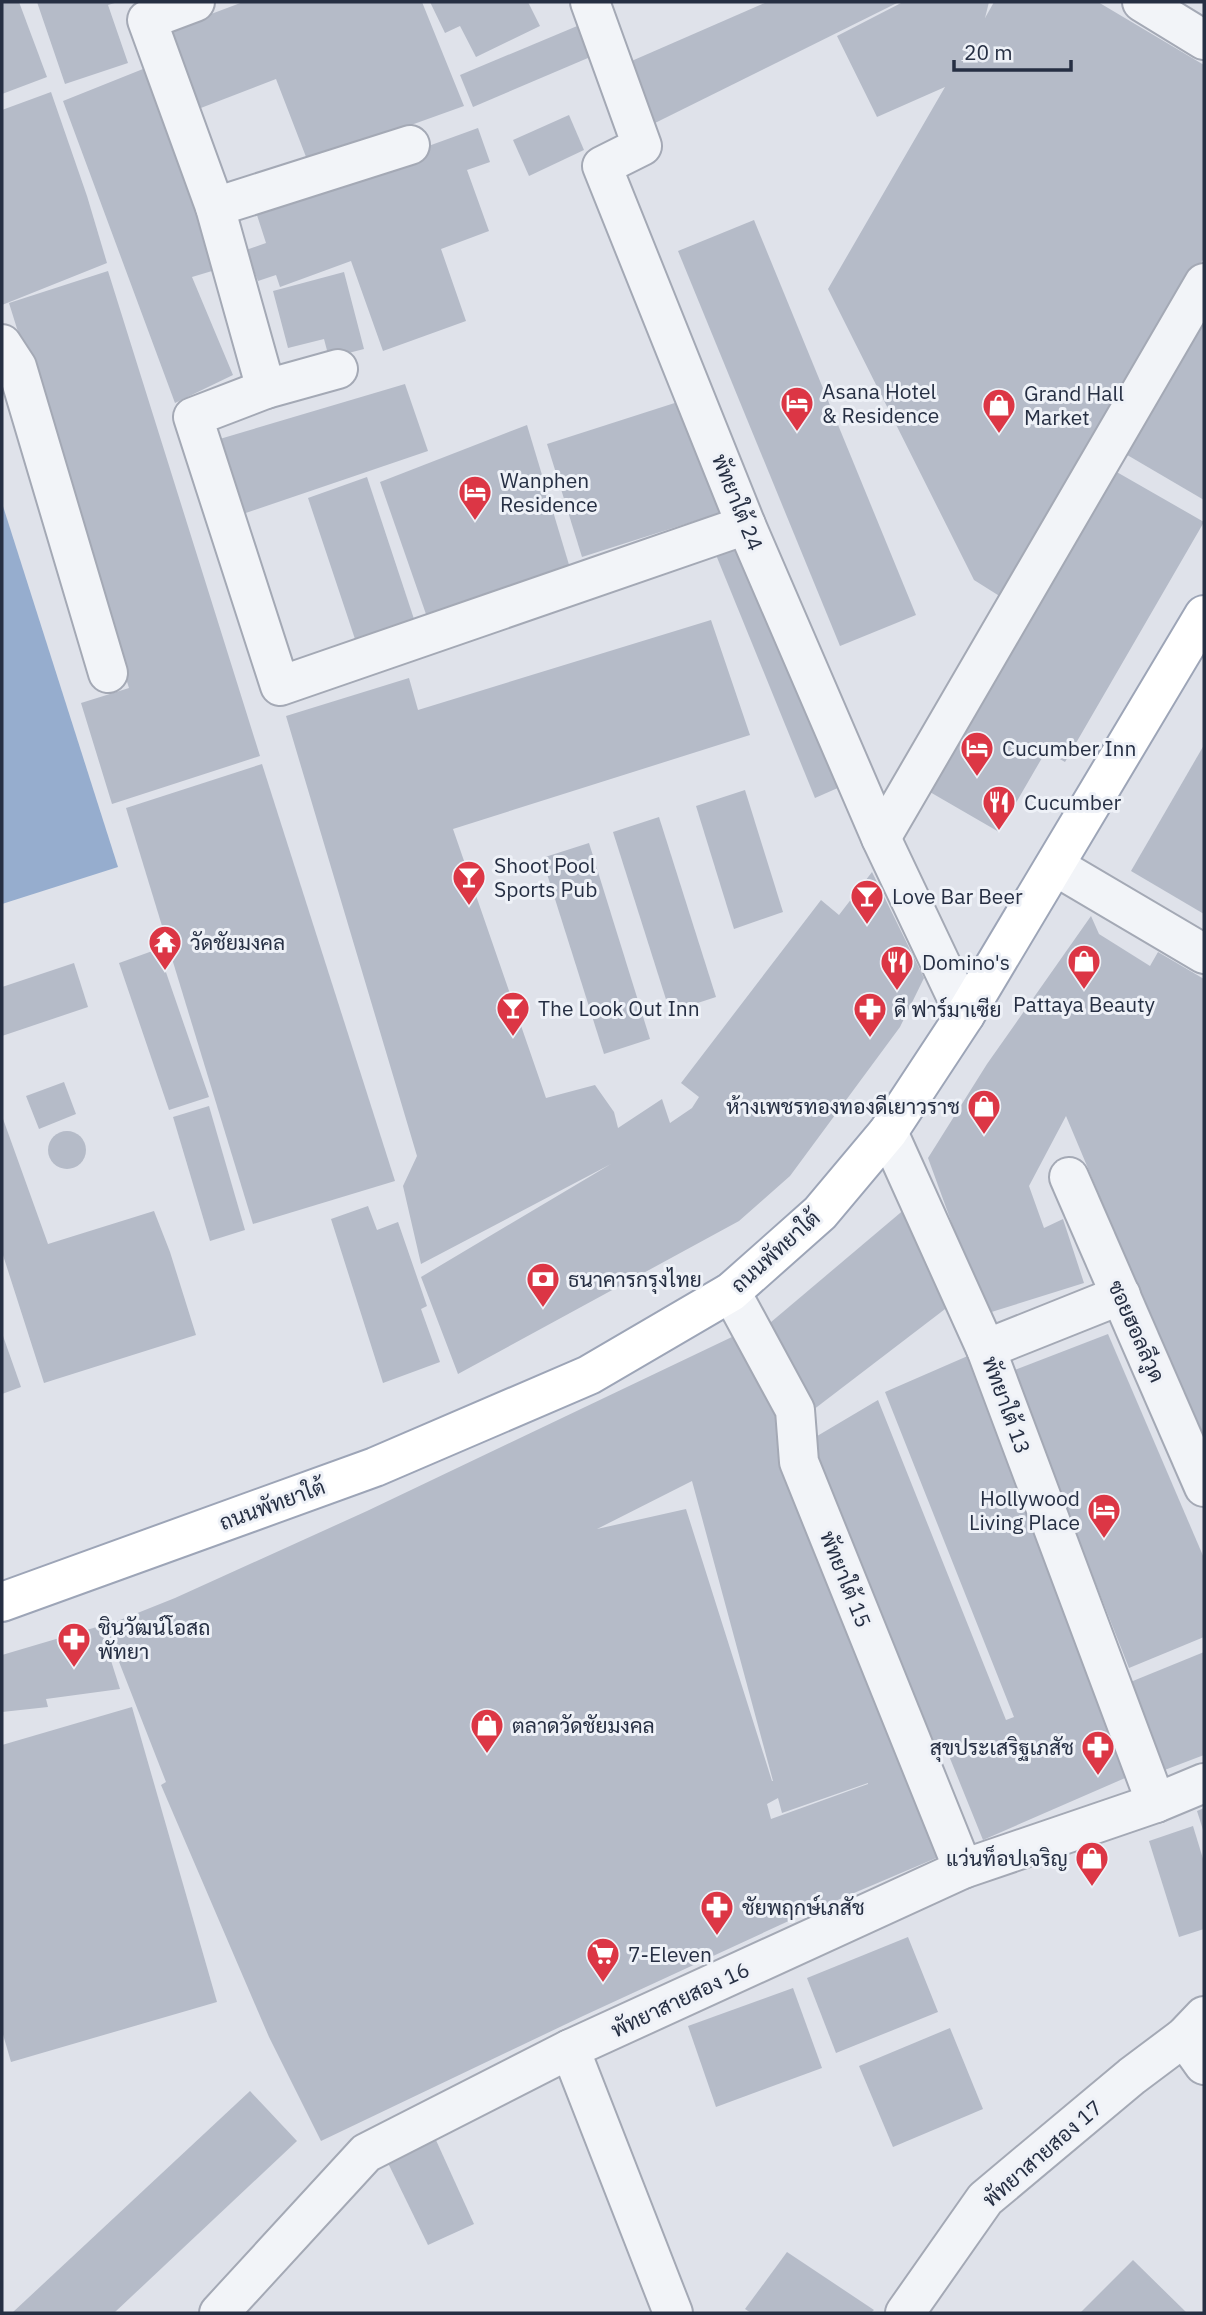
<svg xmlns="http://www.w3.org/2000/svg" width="1206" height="2315" viewBox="0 0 1206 2315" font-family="'IBM Plex Sans',Sarabun,sans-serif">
	<rect width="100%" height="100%" fill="#dfe2ea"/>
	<polygon fill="#96adce" points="2,503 118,867 2,904"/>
	<g fill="#b5bbc8" fill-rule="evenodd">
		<polygon points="2,2 19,2 47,77 2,94"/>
		<polygon points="37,2 118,2 108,5 128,63 65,84"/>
		<polygon points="243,2 422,2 464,106 308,162 276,79 193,111 166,31"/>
		<polygon points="430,2 528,2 540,26 476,57 460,26 445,33"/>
		<polygon points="767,2 899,2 653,124 627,63"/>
		<polygon points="903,2 989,2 985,18 994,2 1098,2 1204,65 1204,258 1001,597 974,580 828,289 945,87 877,117 837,36"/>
		<polygon points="582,24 595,55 473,107 460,75"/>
		<polygon points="148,67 222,268 192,277 233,375 175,403 63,101"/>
		<polygon points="51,92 87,196 107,263 2,305 2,110"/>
		<polygon points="569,115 584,150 529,176 513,140"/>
		<polygon points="478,128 490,162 467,170 489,231 441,249 466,321 383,351 351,261 280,287 276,275 258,281 246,250 266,243 255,209"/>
		<polygon points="754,220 916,615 840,646 678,251"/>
		<polygon points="108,271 260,756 112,804 81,703 129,688 9,303"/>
		<polygon points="344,272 364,349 329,358 324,339 288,348 273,291"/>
		<polygon points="1204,300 1204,500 1117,449"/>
		<polygon points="405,384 428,451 237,516 213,441"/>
		<polygon points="684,400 720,513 582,557 547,444"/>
		<polygon points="527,425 570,568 427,617 380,482"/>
		<polygon points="1108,467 1204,522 1065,762 1046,751 999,832 923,788"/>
		<polygon points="367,477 414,619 355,639 308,498"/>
		<polygon points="743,540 840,787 815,798 714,550"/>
		<polygon points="711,620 750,735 453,829 546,1098 595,1085 614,1112 618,1128 662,1099 670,1123 692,1108 699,1097 681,1083 821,900 839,915 872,872 924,978 900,1027 790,1176 739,1221 458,1374 421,1277 611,1164 421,1264 403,1186 417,1156 286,716 409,678 418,710"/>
		<polygon points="1204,745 1204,914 1131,871"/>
		<polygon points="262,764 395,1181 253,1224 126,808"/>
		<polygon points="745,790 783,912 734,929 696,806"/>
		<polygon points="659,817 716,997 670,1012 613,832"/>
		<polygon points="589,843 650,1039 604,1054 542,858"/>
		<polygon points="1091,916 1099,934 1150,966 1158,952 1204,979 1204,1444 1066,1116 1029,1186 1044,1228 1063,1219 1084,1283 985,1314 928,1158 987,1064"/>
		<polygon points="158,949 209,1097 169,1110 119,963"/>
		<polygon points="74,963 88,1007 2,1036 2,987"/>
		<polygon points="64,1082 76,1114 39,1129 26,1096"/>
		<polygon points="209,1106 245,1230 210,1241 173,1117"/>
		<polygon points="2,1116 48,1244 154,1211 170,1252 196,1335 44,1383 2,1252"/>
		<circle cx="67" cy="1150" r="19"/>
		<polygon points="368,1206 377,1230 398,1222 427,1306 421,1309 440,1362 383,1383 331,1219"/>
		<polygon points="906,1208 949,1306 813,1410 764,1328"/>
		<polygon points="2,1333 21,1387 2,1394"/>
		<polygon points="1108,1334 1204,1558 1204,1637 1129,1668 1012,1371"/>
		<path d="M734 1336 786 1434 948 1853 793 1919 583 2016 321 2141 269 2037 161 1785 166 1782 105 1626 175 1598 367 1511ZM692 1481 773 1781H772L686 1509 597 1529ZM868 1783V1784L771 1819 767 1804 778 1798 782 1813Z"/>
		<polygon points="970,1355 1132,1775 983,1840 945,1746 928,1753 802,1445 878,1400 1006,1720 1014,1717 885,1392"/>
		<polygon points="100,1626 120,1689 46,1699 48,1707 2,1712 2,1655"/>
		<polygon points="1204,1652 1204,1755 1162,1771 1128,1683"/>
		<polygon points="132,1707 217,2002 11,2062 2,2031 2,1745"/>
		<polygon points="1204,1808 1204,1833 1197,1811"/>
		<polygon points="1193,1826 1204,1862 1204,1929 1179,1937 1149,1841"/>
		<polygon points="908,1937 938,2012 836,2053 807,1978"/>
		<polygon points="793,1988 822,2068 716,2107 688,2026"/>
		<polygon points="950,2028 983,2109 893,2147 859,2066"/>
		<polygon points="250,2091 297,2141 114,2313 12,2313"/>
		<polygon points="435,2138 474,2224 428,2245 387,2161"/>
		<polygon points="787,2252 874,2310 871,2313 751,2313 745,2309"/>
		<polygon points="1133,2260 1187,2313 1080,2313"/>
	</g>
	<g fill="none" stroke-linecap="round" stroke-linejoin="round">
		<defs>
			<g id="minor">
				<polyline points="195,2 147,20 215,207 266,389"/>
				<polyline points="590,2 642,146 602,166 746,525 881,838 965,1015"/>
				<polyline points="1142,2 1204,40"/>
				<polyline points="215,207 410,145"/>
				<polyline points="2,344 17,367 108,673"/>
				<polyline points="338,369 266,389 193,417 280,686 746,525"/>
				<polyline points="881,838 1204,283"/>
				<polyline points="1055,866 1204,954"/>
				<polyline points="888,1132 986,1349 1156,1803"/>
				<polyline points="1069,1177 1204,1487"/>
				<polyline points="731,1292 795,1410 799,1462 963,1869"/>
				<polyline points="986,1349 1121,1295"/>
				<polyline points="1184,2037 1204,2065"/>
				<polyline points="570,2049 673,2313"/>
				<polyline points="219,2313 366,2153 570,2049 963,1869 1156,1803 1204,1783"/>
				<polyline points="905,2313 985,2199 1132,2076 1184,2037 1204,2016"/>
			</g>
			<polyline id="major" points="2,1602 375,1467 589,1375 731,1292 820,1213 888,1132 965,1015 1204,615"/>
		</defs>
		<use href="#minor" stroke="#a4a9b5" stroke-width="42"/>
		<use href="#major" stroke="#9da5b7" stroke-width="42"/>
		<use href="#minor" stroke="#f2f4f8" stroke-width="38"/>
		<use href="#major" stroke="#fff" stroke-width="38"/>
	</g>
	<defs>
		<symbol id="hotel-pin" viewBox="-11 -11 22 30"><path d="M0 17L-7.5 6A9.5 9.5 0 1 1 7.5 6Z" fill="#dc3645" stroke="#eef1f7"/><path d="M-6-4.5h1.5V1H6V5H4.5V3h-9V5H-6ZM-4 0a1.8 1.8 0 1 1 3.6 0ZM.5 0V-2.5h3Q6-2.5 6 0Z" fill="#fff"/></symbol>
		<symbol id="shop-pin" viewBox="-11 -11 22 30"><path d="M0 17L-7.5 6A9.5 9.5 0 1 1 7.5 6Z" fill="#dc3645" stroke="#eef1f7"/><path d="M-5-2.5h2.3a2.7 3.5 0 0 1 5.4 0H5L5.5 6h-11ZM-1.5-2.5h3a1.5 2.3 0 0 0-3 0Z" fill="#fff"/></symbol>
		<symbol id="restaurant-pin" viewBox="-11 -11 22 30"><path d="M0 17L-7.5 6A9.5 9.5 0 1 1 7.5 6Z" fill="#dc3645" stroke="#eef1f7"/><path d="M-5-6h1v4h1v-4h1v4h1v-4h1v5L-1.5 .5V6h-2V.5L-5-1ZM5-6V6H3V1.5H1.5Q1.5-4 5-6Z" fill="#fff"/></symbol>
		<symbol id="bar-pin" viewBox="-11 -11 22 30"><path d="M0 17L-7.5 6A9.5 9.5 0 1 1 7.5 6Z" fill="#dc3645" stroke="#eef1f7"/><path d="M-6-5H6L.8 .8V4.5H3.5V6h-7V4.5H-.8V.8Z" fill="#fff"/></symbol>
		<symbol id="temple-pin" viewBox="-11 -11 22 30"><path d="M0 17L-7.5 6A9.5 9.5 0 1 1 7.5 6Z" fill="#dc3645" stroke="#eef1f7"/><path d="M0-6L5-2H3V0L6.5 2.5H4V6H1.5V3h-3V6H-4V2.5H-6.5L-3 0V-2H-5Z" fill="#fff"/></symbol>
		<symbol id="pharmacy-pin" viewBox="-11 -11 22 30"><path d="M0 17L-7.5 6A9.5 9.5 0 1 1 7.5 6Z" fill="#dc3645" stroke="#eef1f7"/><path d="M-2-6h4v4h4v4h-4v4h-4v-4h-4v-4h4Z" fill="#fff"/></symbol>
		<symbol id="bank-pin" viewBox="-11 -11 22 30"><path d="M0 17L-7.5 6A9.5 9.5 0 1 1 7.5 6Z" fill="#dc3645" stroke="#eef1f7"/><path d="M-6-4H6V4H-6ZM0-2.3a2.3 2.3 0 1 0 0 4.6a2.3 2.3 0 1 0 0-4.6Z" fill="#fff"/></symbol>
		<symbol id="supermarket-pin" viewBox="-11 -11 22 30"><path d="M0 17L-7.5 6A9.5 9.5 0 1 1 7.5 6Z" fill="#dc3645" stroke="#eef1f7"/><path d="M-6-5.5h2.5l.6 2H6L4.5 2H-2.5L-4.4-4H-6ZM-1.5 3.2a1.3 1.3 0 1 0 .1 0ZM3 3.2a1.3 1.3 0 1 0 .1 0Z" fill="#fff"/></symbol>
	</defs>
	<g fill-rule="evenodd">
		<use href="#hotel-pin" x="778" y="384" width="38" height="52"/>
		<use href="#shop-pin" x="980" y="386" width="38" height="52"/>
		<use href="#hotel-pin" x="456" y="473" width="38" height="52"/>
		<use href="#hotel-pin" x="958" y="729" width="38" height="52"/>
		<use href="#restaurant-pin" x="980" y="783" width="38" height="52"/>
		<use href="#bar-pin" x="450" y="858" width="38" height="52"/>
		<use href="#bar-pin" x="848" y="877" width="38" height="52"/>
		<use href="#temple-pin" x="146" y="923" width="38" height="52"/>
		<use href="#shop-pin" x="1065" y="942" width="38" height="52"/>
		<use href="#restaurant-pin" x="878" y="943" width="38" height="52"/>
		<use href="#bar-pin" x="494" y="989" width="38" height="52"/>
		<use href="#pharmacy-pin" x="851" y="990" width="38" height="52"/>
		<use href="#shop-pin" x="965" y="1087" width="38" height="52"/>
		<use href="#bank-pin" x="524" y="1260" width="38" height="52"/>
		<use href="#hotel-pin" x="1085" y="1491" width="38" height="52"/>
		<use href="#pharmacy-pin" x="55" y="1620" width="38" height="52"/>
		<use href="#shop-pin" x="468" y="1706" width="38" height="52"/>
		<use href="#pharmacy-pin" x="1079" y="1728" width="38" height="52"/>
		<use href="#shop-pin" x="1073" y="1839" width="38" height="52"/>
		<use href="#pharmacy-pin" x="698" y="1888" width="38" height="52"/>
		<use href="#supermarket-pin" x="584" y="1935" width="38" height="52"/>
	</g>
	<g text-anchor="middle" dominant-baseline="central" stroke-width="6" stroke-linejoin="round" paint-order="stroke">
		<g font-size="21" fill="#262f43" stroke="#eef1f7" text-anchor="start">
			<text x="822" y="391">Asana Hotel<tspan x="822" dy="24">&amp; Residence</tspan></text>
			<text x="1024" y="393">Grand Hall<tspan x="1024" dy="24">Market</tspan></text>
			<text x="500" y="480">Wanphen<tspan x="500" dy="24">Residence</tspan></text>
			<text x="1002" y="748">Cucumber Inn</text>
			<text x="1024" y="802">Cucumber</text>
			<text x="494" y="865">Shoot Pool<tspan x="494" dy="24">Sports Pub</tspan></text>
			<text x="892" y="896">Love Bar Beer</text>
			<text x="190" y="942">วัดชัยมงคล</text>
			<text x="922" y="962">Domino's</text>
			<text x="1084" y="1004" text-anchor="middle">Pattaya Beauty</text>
			<text x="538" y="1008">The Look Out Inn</text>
			<text x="894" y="1009">ดี ฟาร์มาเซีย</text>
			<text x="960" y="1106" text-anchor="end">ห้างเพชรทองทองดีเยาวราช</text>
			<text x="568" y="1279">ธนาคารกรุงไทย</text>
			<text x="1080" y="1498" text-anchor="end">Hollywood<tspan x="1080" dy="24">Living Place</tspan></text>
			<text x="98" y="1627">ชินวัฒน์โอสถ<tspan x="98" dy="24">พัทยา</tspan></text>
			<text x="512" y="1725">ตลาดวัดชัยมงคล</text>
			<text x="1074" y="1747" text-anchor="end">สุขประเสริฐเภสัช</text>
			<text x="1068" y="1858" text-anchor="end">แว่นท็อปเจริญ</text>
			<text x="742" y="1907">ชัยพฤกษ์เภสัช</text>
			<text x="628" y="1954">7-Eleven</text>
		</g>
		<g font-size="21" fill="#262f43" stroke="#eef1f7">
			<text transform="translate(738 502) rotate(68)">พัทยาใต้ 24</text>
			<text transform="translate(775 1251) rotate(-42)">ถนนพัทยาใต้</text>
			<text transform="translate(1137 1331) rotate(66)">ซอยฮอลลีวูด</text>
			<text transform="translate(1007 1405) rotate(70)">พัทยาใต้ 13</text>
			<text transform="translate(272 1504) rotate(-20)">ถนนพัทยาใต้</text>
			<text transform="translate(846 1579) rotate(68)">พัทยาใต้ 15</text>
			<text transform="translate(680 1999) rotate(-25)">พัทยาสายสอง 16</text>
			<text transform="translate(1042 2153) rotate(-41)">พัทยาสายสอง 17</text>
		</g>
	</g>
	<rect width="1206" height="2315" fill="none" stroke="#262f43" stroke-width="7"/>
	<path d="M954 60v10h117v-10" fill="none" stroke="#262f43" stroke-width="3.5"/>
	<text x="964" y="60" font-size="21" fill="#262f43" stroke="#eef1f7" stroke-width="5" paint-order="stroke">20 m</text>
</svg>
